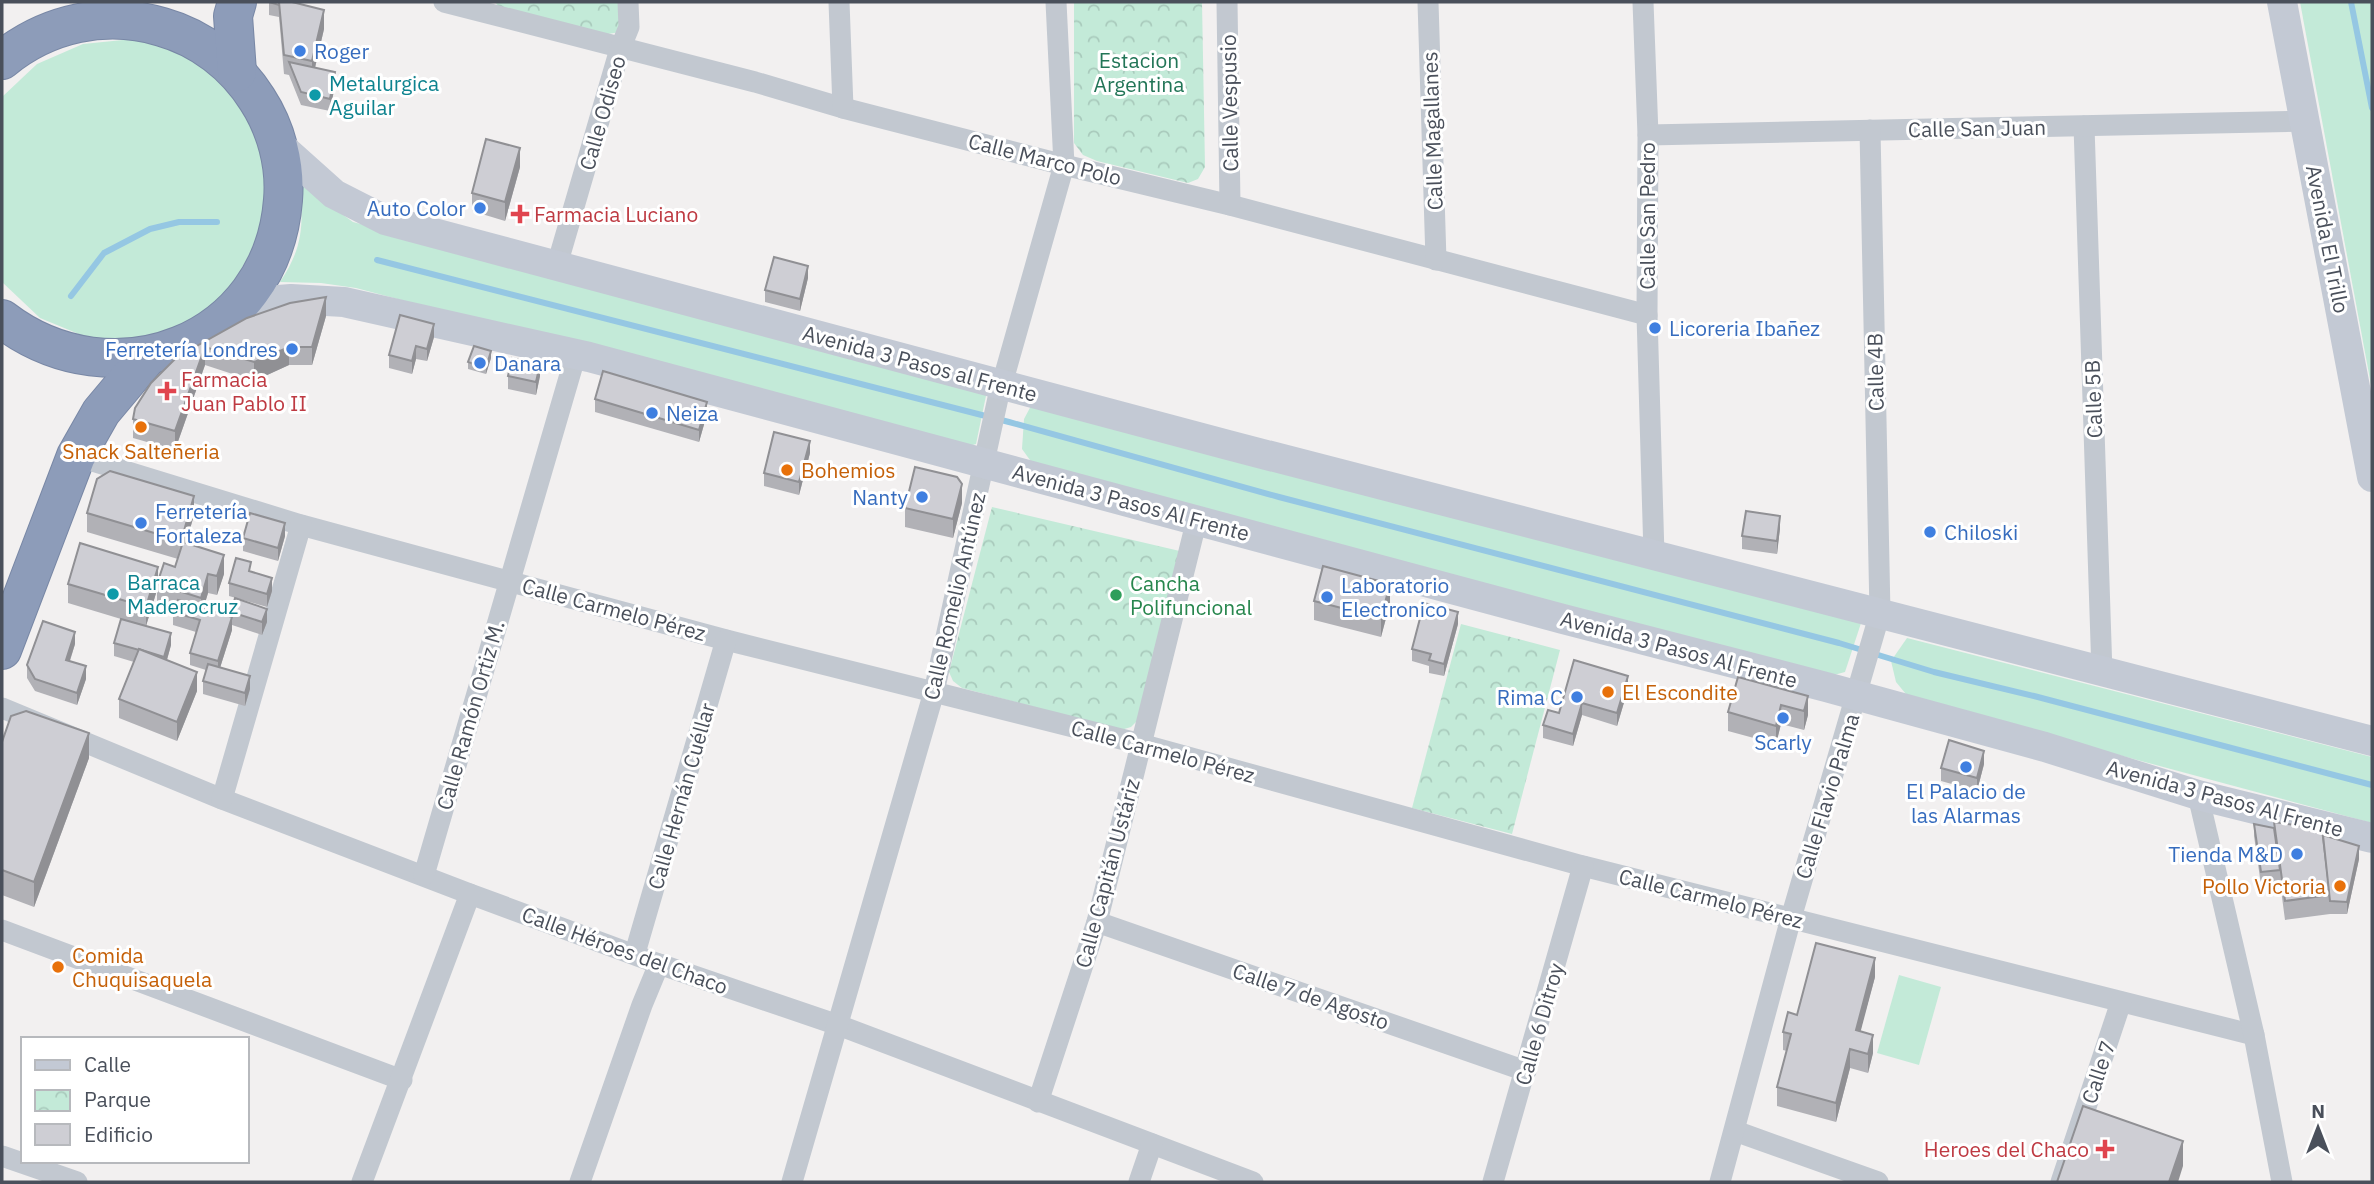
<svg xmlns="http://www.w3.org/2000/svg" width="2374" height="1184" viewBox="0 0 2374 1184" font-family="'IBM Plex Sans',sans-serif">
	<defs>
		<pattern id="park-crowns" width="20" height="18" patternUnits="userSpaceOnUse" patternTransform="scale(1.75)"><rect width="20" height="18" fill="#c3ead8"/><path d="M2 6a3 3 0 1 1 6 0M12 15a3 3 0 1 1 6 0" fill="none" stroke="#a9cabc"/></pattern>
	</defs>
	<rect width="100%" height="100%" fill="#f2f0f0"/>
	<g fill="#c3ead8">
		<polygon points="2300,2 2372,2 2372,390"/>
		<polygon points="133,39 181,51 224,77 255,116 272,213 226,297 184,326 136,341 86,337 40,318 2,282 2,97 37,64 83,44"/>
		<path d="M300 184 353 222 987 391 976 444 962 448 356 288 321 283 280 282C304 246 303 225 300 184Z"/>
		<polygon points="1032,404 1863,617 1845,672 1830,676 1035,467 1022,449 1024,419"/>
		<polygon points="1907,638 2372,757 2372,823 1910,699 1896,682 1891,661"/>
		<polygon points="1899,975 1941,987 1919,1065 1877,1053"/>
	</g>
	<g fill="url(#park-crowns)">
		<polygon points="496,2 623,2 620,32 608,34 497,6"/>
		<polygon points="1074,2 1202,2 1205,167 1198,179 1188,183 1097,161 1083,155 1074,143"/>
		<polygon points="992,507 1184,552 1138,720 1131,727 1121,730 962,688 953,681 949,672"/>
		<polygon points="1461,624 1560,650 1512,834 1412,808"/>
	</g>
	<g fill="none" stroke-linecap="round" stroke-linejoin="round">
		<g stroke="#95c7e3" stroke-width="6">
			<polyline points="2351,2 2372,108"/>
			<polyline points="377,260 1009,422 1279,497 1839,643 1934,672 2034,696 2372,785"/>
			<polyline points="71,296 104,253 150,229 179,222 217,222"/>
		</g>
		<defs>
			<g id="highway">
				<path d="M2 60C47 23 106 10 162 27 201 38 235 64 257 99 276 128 286 165 283 200 272 344 113 404 2 319"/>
				<polyline points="237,72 233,16 237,2"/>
				<polyline points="2,650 76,456 101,412 148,356"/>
			</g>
		</defs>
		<use href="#highway" stroke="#7887a5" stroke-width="40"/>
		<g stroke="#c2c8d0" stroke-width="21">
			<polyline points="444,2 755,82 843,108 1064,165 1230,205 1647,315"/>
			<polyline points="839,2 843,108"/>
			<polyline points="1227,2 1230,205"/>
			<polyline points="1428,2 1436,260"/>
			<polyline points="1643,2 1648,135 1647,315 1654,555"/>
			<polyline points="2084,126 2102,673"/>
			<polyline points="1648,135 2306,121"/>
			<polyline points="557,265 620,49 629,27 628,2"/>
			<polyline points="76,456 301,525 726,640 1141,744 1583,866 2254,1035"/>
			<polyline points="2,708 222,799 470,894 659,964 838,1025 1253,1182"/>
			<polyline points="2198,795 2254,1035 2282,1182"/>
			<polyline points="222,799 301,525"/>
			<polyline points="424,875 576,354"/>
			<polyline points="1097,922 1526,1071"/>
			<polyline points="2,930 402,1080"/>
			<polyline points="635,953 726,640"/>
			<polyline points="1038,1102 1097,922 1197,519"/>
			<polyline points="1735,1131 1878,1182"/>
			<polyline points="2,1156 77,1182"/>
			<polyline points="362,1182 470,894"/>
			<polyline points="580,1182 642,1005 659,964"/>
			<polyline points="792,1182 934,692 998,398 1064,165 1056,2"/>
			<polyline points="1139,1182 1152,1144"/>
			<polyline points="1493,1182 1583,866"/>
			<polyline points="1720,1182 1791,918 1880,613 1870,130"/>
			<polyline points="2061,1182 2121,1002"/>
		</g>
		<g stroke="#c3c9d4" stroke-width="30">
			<polyline points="2282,2 2372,477"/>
			<polyline points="277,143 334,194 385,220 1228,445 2372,741"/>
			<polyline points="240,303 291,299 344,302 589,357 1563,619 1826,687 2045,747 2198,795 2372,838"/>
		</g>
		<use href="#highway" stroke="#8d9cb9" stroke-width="38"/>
	</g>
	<g fill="#b1b1b6">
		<polygon points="269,2 299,2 299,4 324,29 315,68 335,85 330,111 301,105 289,75 284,74 279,17 269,15"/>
		<polygon points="520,167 505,221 472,211 472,193"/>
		<polygon points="808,278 800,311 765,302 765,290"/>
		<polygon points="326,316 312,365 289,365 254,381 205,365 175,450 133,438 133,419 151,383 247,318"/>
		<polygon points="434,337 427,361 416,359 412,374 389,368 389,355"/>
		<polygon points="491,358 486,374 468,369 468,362"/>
		<polygon points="508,376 540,376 536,395 508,389"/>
		<polygon points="595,399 707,414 699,442 595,412"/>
		<polygon points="810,453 799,495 764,486 764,473"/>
		<polygon points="962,503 953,538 905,527 905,508"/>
		<polygon points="87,513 194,515 186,543 224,574 217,595 208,593 203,608 231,616 231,612 267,622 262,635 232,625 232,630 220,668 250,689 245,706 203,694 203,681 206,670 190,665 190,653 196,632 173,625 173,612 175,609 157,603 157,590 146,626 171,645 167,660 197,691 177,741 119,718 119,699 134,662 114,656 114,643 121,619 68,603 68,584 158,580 175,567 178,559 87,532"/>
		<polygon points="1780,528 1777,554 1742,549 1742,536"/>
		<polygon points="285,536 278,561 243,551 243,538"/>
		<polygon points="251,572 272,591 267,607 229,596 229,583"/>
		<polygon points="1314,601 1390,603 1381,637 1314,620"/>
		<polygon points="1458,624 1444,676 1429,673 1429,666 1412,661 1412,649"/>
		<polygon points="75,644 70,661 86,679 77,705 35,691 27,678 27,665"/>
		<polygon points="1574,660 1628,689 1617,726 1582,715 1573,746 1543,738 1543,725 1559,713"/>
		<polygon points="1808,696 1808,715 1804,730 1781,724 1776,744 1728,731 1728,712"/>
		<polygon points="2,742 89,758 34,907 2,895"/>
		<polygon points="1984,764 1977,791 1941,781 1941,768"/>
		<polygon points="2274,822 2323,835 2359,859 2347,914 2330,914 2285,920 2280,882 2261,885 2254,836 2254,824 2274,828"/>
		<polygon points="1875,977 1860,1031 1873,1053 1868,1073 1850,1068 1836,1122 1777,1106 1777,1087 1787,1051 1783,1050 1783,1032 1797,1015"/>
	</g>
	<g fill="#909094">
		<polygon points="324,10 324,29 312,80 312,61"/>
		<polygon points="335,72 335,85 330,111 330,99"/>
		<polygon points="520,148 520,167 505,221 505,202"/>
		<polygon points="808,266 808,278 800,311 800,299"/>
		<polygon points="326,297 326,316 312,365 312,347"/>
		<polygon points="434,324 434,337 427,361 427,349"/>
		<polygon points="416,346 416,359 412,374 412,361"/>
		<polygon points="205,347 205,365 175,450 175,431"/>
		<polygon points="289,347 289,365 254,381 254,362"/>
		<polygon points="491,351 491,358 486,374 486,368"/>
		<polygon points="540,364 540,376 536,395 536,382"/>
		<polygon points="707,402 707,414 699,442 699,430"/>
		<polygon points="810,441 810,453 799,495 799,482"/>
		<polygon points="962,484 962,503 953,538 953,519"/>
		<polygon points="194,496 194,515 181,560 181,541"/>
		<polygon points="1780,516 1780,528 1777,554 1777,541"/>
		<polygon points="285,523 285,536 278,561 278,548"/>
		<polygon points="224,555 224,574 217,595 217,576"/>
		<polygon points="158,567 158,585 157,584 157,590 146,626 146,607"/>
		<polygon points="208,574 208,593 201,617 201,598"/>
		<polygon points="272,578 272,591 267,607 267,594"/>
		<polygon points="1390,584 1390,603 1381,637 1381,618"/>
		<polygon points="267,609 267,622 262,635 262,622"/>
		<polygon points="1458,612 1458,624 1444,676 1444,664"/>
		<polygon points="232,617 232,630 218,674 218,661"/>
		<polygon points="75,632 75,644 66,672 66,660"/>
		<polygon points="171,633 171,645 164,670 164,657"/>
		<polygon points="86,666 86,679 77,705 77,693"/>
		<polygon points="197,672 197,691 177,741 177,722"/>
		<polygon points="250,676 250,689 245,706 245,693"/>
		<polygon points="1628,676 1628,689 1617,726 1617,713"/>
		<polygon points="1808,696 1808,715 1804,730 1804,711"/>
		<polygon points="1582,703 1582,715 1573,746 1573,734"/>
		<polygon points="1781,705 1781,724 1776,744 1776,726"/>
		<polygon points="89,733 89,758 34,907 34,882"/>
		<polygon points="1984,751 1984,764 1977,791 1977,778"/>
		<polygon points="2359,846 2359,859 2347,914 2347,902"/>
		<polygon points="1875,958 1875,977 1856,1049 1856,1030"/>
		<polygon points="1873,1035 1873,1053 1868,1073 1868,1054"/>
		<polygon points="1850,1049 1850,1068 1836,1122 1836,1103"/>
		<polygon points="2183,1141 2183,1166 2178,1182 2169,1182"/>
	</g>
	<g fill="#ceced4" stroke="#909094" stroke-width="2">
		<polygon points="269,2 279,2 279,5"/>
		<polygon points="279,2 292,2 324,10 312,61 284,55"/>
		<polygon points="289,62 335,72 330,99 301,92"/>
		<polygon points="486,139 520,148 505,202 472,193"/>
		<polygon points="774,257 808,266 800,299 765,290"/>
		<polygon points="326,297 312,347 289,347 254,362 205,347 175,431 133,419 135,408 151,383 177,357 247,318 290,303"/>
		<polygon points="400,315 434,324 427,349 416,346 412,361 389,355"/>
		<polygon points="474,346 491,351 486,368 468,362"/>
		<polygon points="512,358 540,364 536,382 508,376"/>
		<polygon points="603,371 707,402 699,430 595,399"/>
		<polygon points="774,432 810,441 799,482 764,473"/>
		<polygon points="915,467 957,477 962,484 953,519 905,508"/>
		<polygon points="110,471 194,496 181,541 87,513 97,479"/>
		<polygon points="1746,511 1780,516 1777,541 1742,536"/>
		<polygon points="250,513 285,523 278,548 243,538"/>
		<polygon points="183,542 224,555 217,576 208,574 201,598 157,584 164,563 175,567"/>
		<polygon points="80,543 158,567 146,607 68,584"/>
		<polygon points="236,558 251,562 249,571 272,578 267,594 229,583"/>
		<polygon points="1323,566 1390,584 1381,618 1314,601"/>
		<polygon points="235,598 267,609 262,622 231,612"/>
		<polygon points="178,600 232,617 218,661 190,653 200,620 173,612"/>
		<polygon points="1424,603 1458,612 1444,664 1429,660 1431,654 1412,649"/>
		<polygon points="121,619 171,633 164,657 139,649 139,650 114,643"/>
		<polygon points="43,621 75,632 66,660 86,666 77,693 35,679 27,665"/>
		<polygon points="139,649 197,672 177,722 119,699"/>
		<polygon points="1574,660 1628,676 1617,713 1582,703 1573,734 1543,725 1548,710 1559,713"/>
		<polygon points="208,664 250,676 245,693 203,681"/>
		<polygon points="1738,677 1808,696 1804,711 1781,705 1776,726 1728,712"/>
		<polygon points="26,711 89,733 34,882 2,870 2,742 11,716"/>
		<polygon points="1949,740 1984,751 1977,778 1941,768"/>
		<polygon points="2274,822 2322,829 2330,895 2285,901"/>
		<polygon points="2254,824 2274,828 2280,870 2261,872"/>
		<polygon points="2323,835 2359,846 2347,902 2330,901"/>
		<polygon points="1816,943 1875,958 1856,1030 1873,1035 1868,1054 1850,1049 1836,1103 1777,1087 1791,1034 1783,1032 1788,1012 1797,1015"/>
		<polygon points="2083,1106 2183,1141 2169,1182 2057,1182"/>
	</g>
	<g fill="#3f7fe0" stroke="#fff" stroke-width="2.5">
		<circle cx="300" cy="51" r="7"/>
		<circle cx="480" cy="208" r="7"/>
		<circle cx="1655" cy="328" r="7"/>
		<circle cx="292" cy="349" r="7"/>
		<circle cx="480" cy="363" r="7"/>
		<circle cx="652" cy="413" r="7"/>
		<circle cx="922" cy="497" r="7"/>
		<circle cx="141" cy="523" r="7"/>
		<circle cx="1930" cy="532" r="7"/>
		<circle cx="1327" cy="597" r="7"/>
		<circle cx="1577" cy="697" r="7"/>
		<circle cx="1783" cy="718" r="7"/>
		<circle cx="1966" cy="767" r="7"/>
		<circle cx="2297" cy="854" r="7"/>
	</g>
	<g fill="#0f9aa8" stroke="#fff" stroke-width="2.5">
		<circle cx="315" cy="95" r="7"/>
		<circle cx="113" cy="594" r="7"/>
	</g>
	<g fill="#e0444e" stroke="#fff" stroke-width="2.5">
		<path d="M516.5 203.5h7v7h7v7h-7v7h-7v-7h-7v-7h7z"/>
		<path d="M163.5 380.5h7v7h7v7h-7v7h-7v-7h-7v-7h7z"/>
		<path d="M2101.5 1138.5h7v7h7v7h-7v7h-7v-7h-7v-7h7z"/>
	</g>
	<g fill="#e8710a" stroke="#fff" stroke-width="2.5">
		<circle cx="141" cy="427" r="7"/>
		<circle cx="787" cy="470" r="7"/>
		<circle cx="1608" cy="692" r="7"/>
		<circle cx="2340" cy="886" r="7"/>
		<circle cx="58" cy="967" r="7"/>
	</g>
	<circle fill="#2e9e5b" stroke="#fff" stroke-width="2.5" cx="1116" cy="595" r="7"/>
	<g text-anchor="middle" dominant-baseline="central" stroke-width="6" stroke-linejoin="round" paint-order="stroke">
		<g font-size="21" fill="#366cbe" stroke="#fff" text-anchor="start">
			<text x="314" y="51">Roger</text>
			<text x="466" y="208" text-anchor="end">Auto Color</text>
			<text x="1669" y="328">Licoreria Ibañez</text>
			<text x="278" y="349" text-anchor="end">Ferretería Londres</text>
			<text x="494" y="363">Danara</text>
			<text x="666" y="413">Neiza</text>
			<text x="908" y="497" text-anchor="end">Nanty</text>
			<text x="155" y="511">Ferretería<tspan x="155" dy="24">Fortaleza</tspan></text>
			<text x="1944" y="532">Chiloski</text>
			<text x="1341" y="585">Laboratorio<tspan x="1341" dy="24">Electronico</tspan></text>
			<text x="1563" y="697" text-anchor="end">Rima C</text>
			<text x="1783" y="742" text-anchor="middle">Scarly</text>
			<text x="1966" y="791" text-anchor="middle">El Palacio de<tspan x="1966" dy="24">las Alarmas</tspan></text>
			<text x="2283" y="854" text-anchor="end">Tienda M&amp;D</text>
		</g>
		<g font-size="21" fill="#227557" stroke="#fff">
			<text x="1139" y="60">Estacion<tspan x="1139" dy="24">Argentina</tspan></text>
		</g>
		<g font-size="21" fill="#0d838f" stroke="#fff" text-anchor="start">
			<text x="329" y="83">Metalurgica<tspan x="329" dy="24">Aguilar</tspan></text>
			<text x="127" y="582">Barraca<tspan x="127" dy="24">Maderocruz</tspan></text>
		</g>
		<g font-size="21" fill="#4a505b" stroke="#fff">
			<text transform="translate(1229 103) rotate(-91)">Calle Vespusio</text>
			<text transform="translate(602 113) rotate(-74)">Calle Odiseo</text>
			<text transform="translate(1977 128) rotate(-1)">Calle San Juan</text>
			<text transform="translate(1432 131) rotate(-92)">Calle Magallanes</text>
			<text transform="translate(1045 159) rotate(14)">Calle Marco Polo</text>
			<text transform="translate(1647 216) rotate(-90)">Calle San Pedro</text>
			<text transform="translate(2328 239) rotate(79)">Avenida El Trillo</text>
			<text transform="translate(920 363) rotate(15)">Avenida 3 Pasos al Frente</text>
			<text transform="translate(1875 372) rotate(-91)">Calle 4B</text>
			<text transform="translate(2093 399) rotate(-92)">Calle 5B</text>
			<text transform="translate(1131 502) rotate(15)">Avenida 3 Pasos Al Frente</text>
			<text transform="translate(954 596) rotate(-77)">Calle Romelio Antúnez</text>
			<text transform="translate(614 609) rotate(15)">Calle Carmelo Pérez</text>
			<text transform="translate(1679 649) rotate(15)">Avenida 3 Pasos Al Frente</text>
			<text transform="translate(470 715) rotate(-74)">Calle Ramón Ortiz M.</text>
			<text transform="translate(1163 751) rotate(15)">Calle Carmelo Pérez</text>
			<text transform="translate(681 796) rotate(-74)">Calle Hernán Cuéllar</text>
			<text transform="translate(1827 796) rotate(-73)">Calle Flavio Palma</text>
			<text transform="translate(2225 798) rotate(15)">Avenida 3 Pasos Al Frente</text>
			<text transform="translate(1107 873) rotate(-75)">Calle Capitán Ustáriz</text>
			<text transform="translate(1711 898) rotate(14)">Calle Carmelo Pérez</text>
			<text transform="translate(625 950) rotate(20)">Calle Héroes del Chaco</text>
			<text transform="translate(1311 996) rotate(19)">Calle 7 de Agosto</text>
			<text transform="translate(1539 1024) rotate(-74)">Calle 6 Ditroy</text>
			<text transform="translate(2098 1072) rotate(-72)">Calle 7</text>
		</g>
		<g font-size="21" fill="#be3a42" stroke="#fff" text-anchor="start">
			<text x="534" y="214">Farmacia Luciano</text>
			<text x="181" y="379">Farmacia<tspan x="181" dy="24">Juan Pablo II</tspan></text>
			<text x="2089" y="1149" text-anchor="end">Heroes del Chaco</text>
		</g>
		<g font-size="21" fill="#c56008" stroke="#fff" text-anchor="start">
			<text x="141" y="451" text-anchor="middle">Snack Salteñeria</text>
			<text x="801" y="470">Bohemios</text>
			<text x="1622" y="692">El Escondite</text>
			<text x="2326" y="886" text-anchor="end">Pollo Victoria</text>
			<text x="72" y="955">Comida<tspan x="72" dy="24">Chuquisaquela</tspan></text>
		</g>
		<g font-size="21" fill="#27864d" stroke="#fff" text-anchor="start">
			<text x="1130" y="583">Cancha<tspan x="1130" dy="24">Polifuncional</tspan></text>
		</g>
	</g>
	<rect width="2374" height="1184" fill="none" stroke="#4a505b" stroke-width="7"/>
	<rect x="21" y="1037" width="228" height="126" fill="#ffffff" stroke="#b7b9bd" stroke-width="2"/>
	<rect x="35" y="1060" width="35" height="10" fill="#c3c9d4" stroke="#b7b9bd" stroke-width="2"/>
	<text x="84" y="1072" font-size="21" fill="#4a505b">Calle</text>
	<rect x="35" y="1090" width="35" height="21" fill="url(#park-crowns)" stroke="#b7b9bd" stroke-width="2"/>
	<text x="84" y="1107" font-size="21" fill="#4a505b">Parque</text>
	<rect x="35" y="1124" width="35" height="21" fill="#ceced4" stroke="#b7b9bd" stroke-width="2"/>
	<text x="84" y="1142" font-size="21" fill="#4a505b">Edificio</text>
	<g transform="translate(2318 1128)" stroke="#ffffff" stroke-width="5" paint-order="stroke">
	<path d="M0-5L12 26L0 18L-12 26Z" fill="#4a505b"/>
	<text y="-10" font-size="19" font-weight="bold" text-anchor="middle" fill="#4a505b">N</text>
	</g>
</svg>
